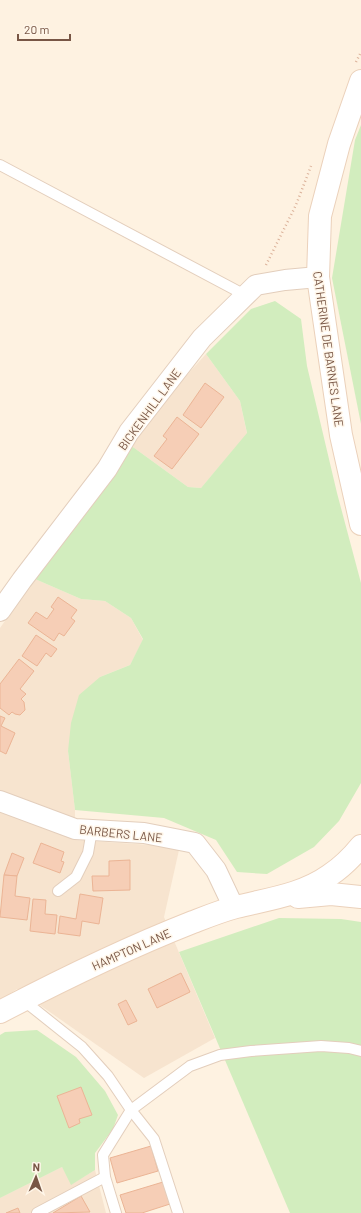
<svg xmlns="http://www.w3.org/2000/svg" width="361" height="1213" viewBox="0 0 361 1213" font-family="Barlow,sans-serif">
	<rect width="100%" height="100%" fill="#fef2e1"/>
	<g fill="#f7e4cf">
		<polygon points="206,354 240,401 247,434 201,488 188,487 126,442"/>
		<polygon points="35,579 81,599 105,601 131,618 143,640 130,665 100,677 68,751 75,810 75,840 151,845 179,850 164,917 215,1038 144,1078 17,989 0,1000 0,628"/>
		<polygon points="62,1167 72,1184 95,1170 106,1213 0,1213 0,1198"/>
	</g>
	<g fill="#d2edbe">
		<polygon points="361,125 361,424 332,278 355,140"/>
		<polygon points="275,301 301,319 307,366 337,493 361,583 361,783 339,821 314,847 267,874 237,872 216,840 164,818 75,810 68,751 71,723 79,695 100,677 130,665 143,639 131,618 105,601 81,599 35,579 126,442 188,487 201,488 247,433 240,401 206,354 251,309"/>
		<polygon points="279,918 341,919 361,922 361,1213 290,1213 179,952"/>
		<polygon points="37,1030 76,1057 105,1091 118,1115 113,1129 95,1153 95,1170 71,1185 62,1167 0,1198 0,1035 5,1032"/>
	</g>
	<g fill="#f6ceb6" stroke="#ebb495">
		<polygon points="205,383 224,397 201,428 183,415"/>
		<polygon points="177,417 199,434 172,469 154,456 167,439 163,436"/>
		<polygon points="58,597 77,610 71,618 75,621 64,636 59,633 54,641 28,623 36,612 47,619 54,609 51,607"/>
		<polygon points="36,635 57,649 51,657 46,653 37,666 22,656"/>
		<polygon points="19,659 34,671 20,689 26,694 21,699 24,702 25,710 20,715 15,714 12,712 9,715 0,708 0,684"/>
		<polygon points="0,716 5,718 1,726 15,733 6,754 0,751"/>
		<polygon points="41,843 64,852 61,861 64,862 60,873 33,863"/>
		<polygon points="12,853 24,858 17,876 4,875"/>
		<polygon points="130,860 130,890 93,891 92,876 109,876 109,861"/>
		<polygon points="4,875 17,876 15,896 30,898 27,920 0,917"/>
		<polygon points="80,894 103,898 99,924 82,921 80,936 58,933 60,916 76,919"/>
		<polygon points="33,899 46,900 45,914 57,915 55,934 30,931"/>
		<polygon points="181,973 190,992 157,1008 148,989"/>
		<polygon points="126,1000 137,1021 128,1025 118,1004"/>
		<polygon points="81,1087 92,1115 79,1119 80,1123 69,1128 57,1096"/>
		<polygon points="151,1146 158,1171 117,1183 110,1158"/>
		<polygon points="163,1182 170,1204 142,1213 126,1213 120,1195"/>
		<polygon points="81,1196 90,1212 53,1213"/>
		<polygon points="18,1208 20,1213 6,1213"/>
	</g>
	<g fill="none" stroke-linecap="round" stroke-linejoin="round">
		<defs>
			<g id="service">
				<polyline points="0,165 245,295"/>
				<polyline points="58,891 76,877 88,853 92,830"/>
				<polyline points="23,1000 82,1047 108,1076 131,1110 103,1155 105,1177 116,1213"/>
				<polyline points="37,1213 105,1177"/>
				<polyline points="178,1213 154,1139 131,1110 190,1066 220,1055 251,1051 321,1046 349,1048 361,1051"/>
			</g>
			<g id="minor">
				<polyline points="0,611 22,580 107,469 129,432 202,338 256,285 285,280 318,277"/>
				<polyline points="0,801 75,829 144,833 195,843 216,870 234,908"/>
			</g>
			<g id="secondary">
				<polyline points="361,81 339,144 320,216 318,277 341,435 361,524"/>
				<polyline points="298,897 331,894 361,897"/>
				<path d="M0 1012C63 979 127 948 193 922 206 917 221 911 236 907 268 899 302 895 330 875 342 867 352 857 361 846"/>
			</g>
		</defs>
		<use href="#service" stroke="#e3cebc" stroke-width="12"/>
		<use href="#minor" stroke="#e3cebc" stroke-width="22"/>
		<use href="#secondary" stroke="#ebd1bb" stroke-width="24"/>
		<g stroke="#dbb199" stroke-width="2.5" stroke-dasharray="1 3" stroke-linecap="butt">
			<polyline points="356,62 361,52"/>
			<polyline points="266,265 296,205 311,166"/>
		</g>
		<use href="#service" stroke="#fff" stroke-width="10"/>
		<use href="#minor" stroke="#fff" stroke-width="20"/>
		<use href="#secondary" stroke="#fff" stroke-width="22"/>
	</g>
	<g text-anchor="middle" dominant-baseline="central" stroke-width="3" stroke-linejoin="round" paint-order="stroke">
		<g font-size="12" fill="#785645" stroke="#fff6e9">
			<text transform="translate(329 349) rotate(82)">CATHERINE DE BARNES LANE</text>
			<text transform="translate(149 409) rotate(-54)">BICKENHILL LANE</text>
			<text transform="translate(121 833) rotate(6)">BARBERS LANE</text>
			<text transform="translate(131 949) rotate(-24)">HAMPTON LANE</text>
		</g>
	</g>
	<g transform="translate(36 1177) rotate(2)" stroke="#fff6e9" stroke-width="3" paint-order="stroke">
	<path d="M0-3L7 15L0 10L-7 15Z" fill="#785645"/>
	<text y="-6" font-size="11" font-weight="bold" text-anchor="middle" fill="#785645">N</text>
	</g>
	<path d="M18 34v6h52v-6" fill="none" stroke="#785645" stroke-width="2"/>
	<text x="24" y="34" font-size="12" fill="#785645" stroke="#fff6e9" stroke-width="3" paint-order="stroke">20 m</text>
</svg>
